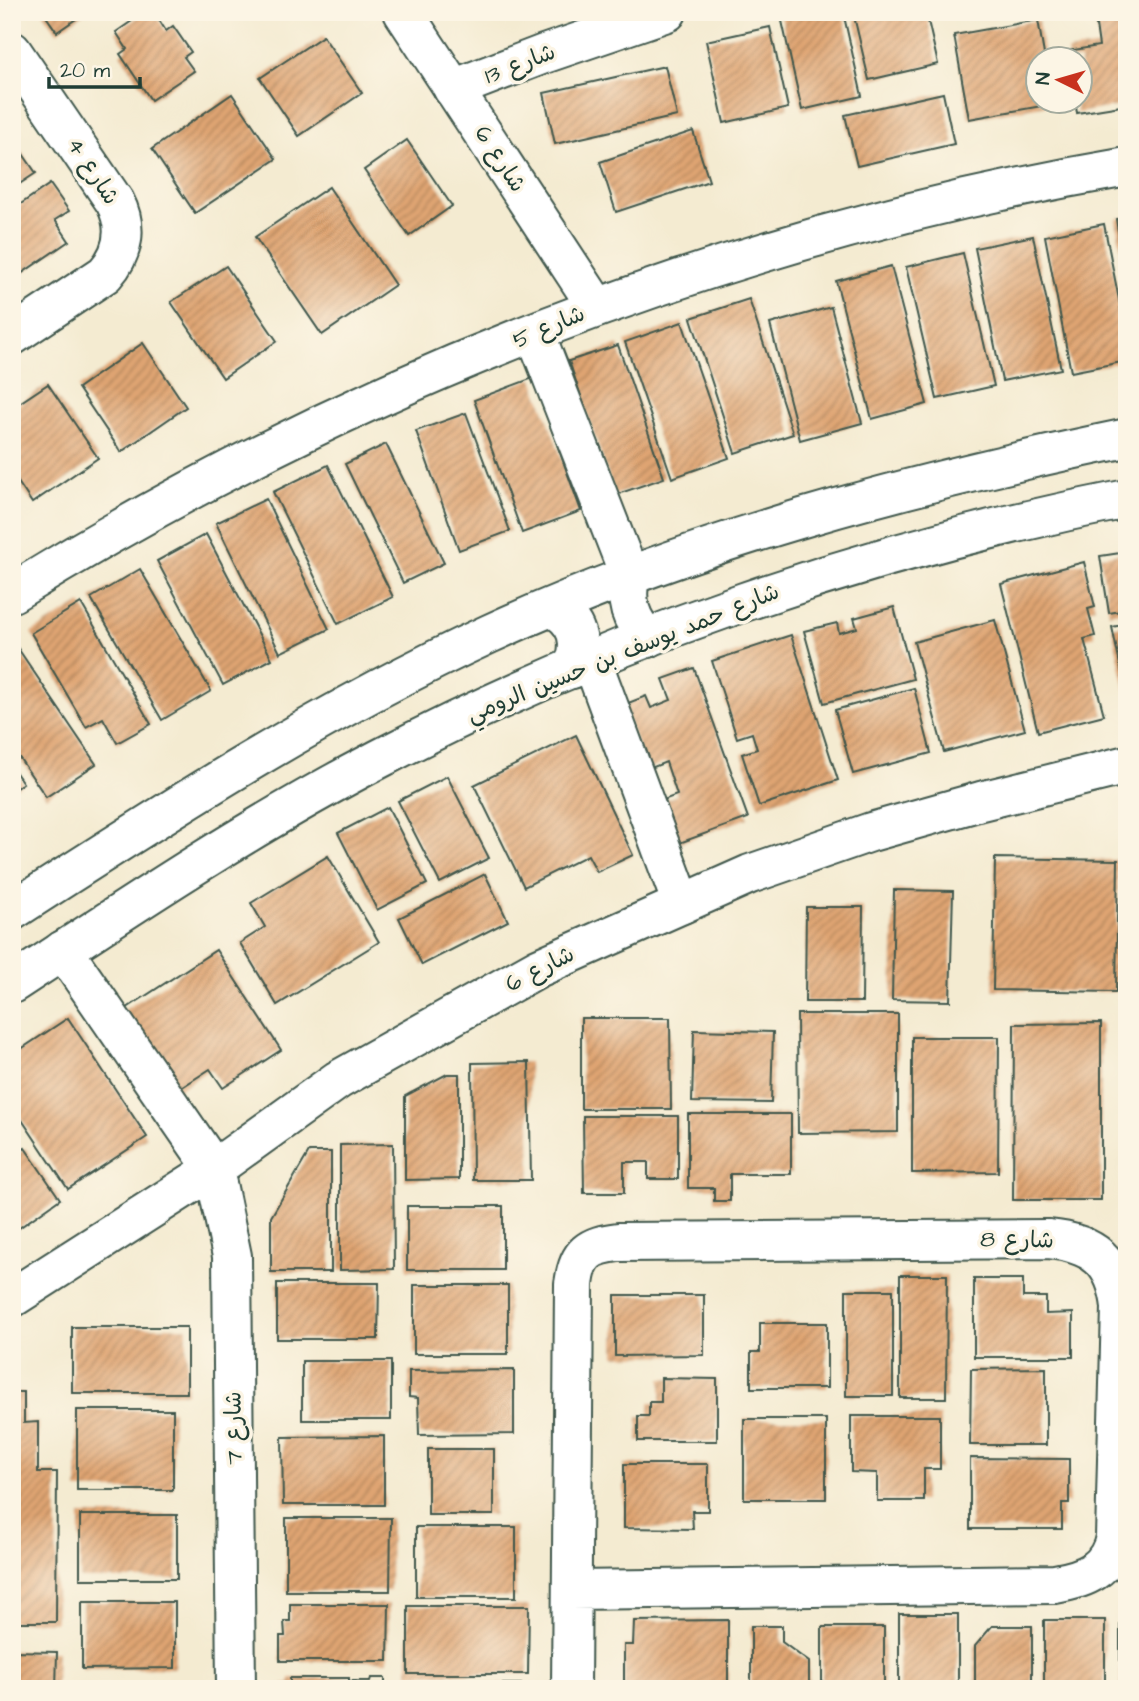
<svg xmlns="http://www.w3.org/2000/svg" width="1139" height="1701" viewBox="0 0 1139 1701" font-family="'Architects Daughter','Playpen Sans Arabic',sans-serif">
	<defs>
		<pattern id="building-hatch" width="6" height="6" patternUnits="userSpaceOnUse" patternTransform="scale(1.75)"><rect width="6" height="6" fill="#dfa472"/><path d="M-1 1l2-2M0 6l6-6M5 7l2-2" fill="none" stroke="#b4875e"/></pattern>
	</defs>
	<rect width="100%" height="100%" fill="#fcf5e5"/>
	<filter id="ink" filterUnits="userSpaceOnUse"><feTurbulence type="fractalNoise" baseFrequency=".0143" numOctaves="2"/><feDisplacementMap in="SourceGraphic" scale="14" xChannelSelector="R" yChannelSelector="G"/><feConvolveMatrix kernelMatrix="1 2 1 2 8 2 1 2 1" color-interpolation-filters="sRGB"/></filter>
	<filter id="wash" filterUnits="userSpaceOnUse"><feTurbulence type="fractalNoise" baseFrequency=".00686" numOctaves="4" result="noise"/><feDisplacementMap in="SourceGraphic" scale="28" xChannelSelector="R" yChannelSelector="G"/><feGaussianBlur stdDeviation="1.57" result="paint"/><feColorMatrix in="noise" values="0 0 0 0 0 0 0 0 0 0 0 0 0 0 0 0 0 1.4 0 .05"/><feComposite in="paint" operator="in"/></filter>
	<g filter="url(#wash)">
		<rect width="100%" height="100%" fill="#f4ebd1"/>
		<g id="blocks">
			<g fill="url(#building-hatch)">
				<polygon points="43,12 86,12 57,32"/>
				<polygon points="145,12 154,12 166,31 173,26 191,52 184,57 194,71 151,100 120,54 127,49 116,32"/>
				<polygon points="780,12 843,12 862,96 802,110"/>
				<polygon points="853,12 926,12 938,64 869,80"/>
				<polygon points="1127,13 1127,105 1077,113 1075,102 1080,102 1080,60 1068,60 1067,51 1099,46 1095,18"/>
				<polygon points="1038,20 1045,60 1038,60 1038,102 1053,102 1053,104 969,119 954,35"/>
				<polygon points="770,27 788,108 724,123 706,41"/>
				<polygon points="323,36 362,93 299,136 260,78"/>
				<polygon points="665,66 677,116 555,144 544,93"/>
				<polygon points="943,93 954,144 857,166 845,115"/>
				<polygon points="232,94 276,159 195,213 152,149"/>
				<polygon points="693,131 709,181 616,212 600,162"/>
				<polygon points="12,138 36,173 12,189"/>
				<polygon points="407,140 452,206 409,236 364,170"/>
				<polygon points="50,184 69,211 55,220 69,241 12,280 12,210"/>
				<polygon points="329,187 395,285 322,335 255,237"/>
				<polygon points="1127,217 1127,275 1125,276 1116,219"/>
				<polygon points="1104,224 1127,340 1127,361 1071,372 1045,236"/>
				<polygon points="1033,236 1061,369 1002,381 975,248"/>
				<polygon points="963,253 994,386 937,399 906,267"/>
				<polygon points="226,266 277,341 223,378 171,302"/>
				<polygon points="891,266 927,404 872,419 836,281"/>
				<polygon points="749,299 793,434 735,453 691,318"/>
				<polygon points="831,307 862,423 800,440 770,324"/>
				<polygon points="682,322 729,458 672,478 625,342"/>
				<polygon points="143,343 186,407 121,452 78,388"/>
				<polygon points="618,345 664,478 615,495 569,361"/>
				<polygon points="533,378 581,511 522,533 474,400"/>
				<polygon points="48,384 98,458 32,503 12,473 12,408"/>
				<polygon points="466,413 510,531 459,550 416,431"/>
				<polygon points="386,444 444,563 403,583 345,464"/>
				<polygon points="328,465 393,597 338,624 273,492"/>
				<polygon points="266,499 329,629 280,653 216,523"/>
				<polygon points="206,534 272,659 223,685 157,561"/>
				<polygon points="1127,552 1127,610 1109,613 1100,556"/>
				<polygon points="1084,562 1095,607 1088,609 1095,636 1084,639 1104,715 1038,732 1001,584"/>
				<polygon points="140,569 211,691 162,720 91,598"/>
				<polygon points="81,603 151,724 117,743 103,718 86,727 31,633"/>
				<polygon points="894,607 913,679 824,703 804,631 837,623 839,633 857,628 854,618"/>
				<polygon points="995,620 1025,730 944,752 914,642"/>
				<polygon points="1127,624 1127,693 1126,693 1112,627"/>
				<polygon points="791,635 838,780 759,806 742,754 757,749 752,733 737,738 712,661"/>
				<polygon points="15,644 96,764 46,797 12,747 12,646"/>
				<polygon points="694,668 748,818 674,845 658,802 677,795 666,762 646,770 623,705 646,696 651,708 671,700 663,679"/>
				<polygon points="914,688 931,753 853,774 835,710"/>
				<polygon points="576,735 633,855 597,872 588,855 524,887 474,785"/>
				<polygon points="12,767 23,783 12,791"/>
				<polygon points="447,776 489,858 440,883 398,801"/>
				<polygon points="388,807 427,884 377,910 338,833"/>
				<polygon points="328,856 379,942 277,1005 240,943 265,927 251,903"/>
				<polygon points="995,858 1118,860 1116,992 993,990"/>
				<polygon points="485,874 508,921 422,965 399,918"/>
				<polygon points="894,890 953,891 950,1001 892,1000"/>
				<polygon points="806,907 863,907 862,1002 805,1002"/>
				<polygon points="216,950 281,1050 223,1088 210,1069 176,1091 124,1010"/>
				<polygon points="797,1014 898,1014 898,1132 798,1133"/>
				<polygon points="68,1018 147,1137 68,1189 12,1105 12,1055"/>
				<polygon points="581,1018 670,1018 671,1109 581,1109"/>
				<polygon points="1101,1023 1101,1200 1013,1200 1014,1024"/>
				<polygon points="694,1030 773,1032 771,1103 692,1102"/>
				<polygon points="912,1037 999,1037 998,1172 912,1173"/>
				<polygon points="529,1062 531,1180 473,1180 472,1063"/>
				<polygon points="447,1074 459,1074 459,1179 405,1180 405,1096"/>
				<polygon points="688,1114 791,1114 791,1174 730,1174 730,1201 714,1201 714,1188 688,1188"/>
				<polygon points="583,1116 678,1116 678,1179 648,1179 648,1162 624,1162 624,1193 584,1193"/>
				<polygon points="393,1144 394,1269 340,1270 340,1145"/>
				<polygon points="25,1148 60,1199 12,1233 12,1157"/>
				<polygon points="309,1152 331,1152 331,1272 271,1272 271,1217"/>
				<rect x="407" y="1206" width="96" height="64"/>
				<polygon points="900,1275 947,1275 946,1398 900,1398"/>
				<polygon points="974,1279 1023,1279 1023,1297 1046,1297 1046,1314 1073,1313 1073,1357 974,1357"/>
				<polygon points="277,1283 379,1283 378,1339 277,1339"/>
				<rect x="414" y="1285" width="94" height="69"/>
				<rect x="846" y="1290" width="47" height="106"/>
				<polygon points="615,1295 704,1295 704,1355 615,1356"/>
				<polygon points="760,1323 827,1323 827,1388 751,1388 751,1352 760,1352"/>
				<rect x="72" y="1327" width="115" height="66"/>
				<rect x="302" y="1361" width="89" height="59"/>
				<polygon points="1046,1368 1046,1445 970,1445 971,1369"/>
				<polygon points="514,1370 514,1434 419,1435 418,1398 409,1397 409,1371"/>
				<polygon points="661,1378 717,1379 717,1441 638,1441 638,1416 649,1416 649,1402 661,1402"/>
				<polygon points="12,1392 24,1392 24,1423 38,1422 38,1472 57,1472 56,1622 12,1622"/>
				<rect x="77" y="1410" width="96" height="80"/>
				<polygon points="851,1416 940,1416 940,1469 924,1469 924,1501 877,1501 877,1473 851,1472"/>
				<rect x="744" y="1419" width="82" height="80"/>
				<polygon points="384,1436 384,1505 283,1505 282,1437"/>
				<rect x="428" y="1449" width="66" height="66"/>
				<polygon points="970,1458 1069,1459 1069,1503 1062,1503 1062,1529 970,1529"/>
				<polygon points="624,1464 708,1464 708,1511 692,1511 693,1529 624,1528"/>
				<rect x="80" y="1515" width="97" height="64"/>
				<polygon points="286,1518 391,1518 390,1591 286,1591"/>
				<rect x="416" y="1527" width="100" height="70"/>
				<polygon points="82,1602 175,1602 175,1668 82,1669"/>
				<polygon points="290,1604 389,1604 388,1661 280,1661 280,1636 285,1636 284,1621 290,1621"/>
				<polygon points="408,1606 529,1606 528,1674 408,1674"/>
				<rect x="899" y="1614" width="59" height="75"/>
				<polygon points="728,1620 728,1689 624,1689 624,1645 633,1645 634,1621"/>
				<rect x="1044" y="1620" width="61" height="69"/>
				<rect x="1120" y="1625" width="7" height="64"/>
				<polygon points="751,1626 782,1626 782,1642 809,1662 809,1689 751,1689"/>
				<polygon points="992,1626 1032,1626 1032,1689 975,1689 975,1646"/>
				<rect x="822" y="1627" width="62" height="62"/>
				<polygon points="12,1651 57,1652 56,1689 12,1689"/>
				<polygon points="290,1678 349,1678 349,1681 370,1681 371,1678 385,1678 385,1689 281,1689 281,1684 290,1684"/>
				<rect x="420" y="1684" width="101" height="5"/>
			</g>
		</g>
	</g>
	<g filter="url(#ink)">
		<use href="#blocks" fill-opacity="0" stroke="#3f574c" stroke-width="2"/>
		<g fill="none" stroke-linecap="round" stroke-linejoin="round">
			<defs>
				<g id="minor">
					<polyline points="403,12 597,307"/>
					<path d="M12 51 115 202C128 227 124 253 105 274L12 336"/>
					<polyline points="453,89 544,54 667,12"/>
					<path d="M535 333 630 577C625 602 630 620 648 638"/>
					<path d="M12 593C353 382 731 234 1127 167"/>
					<path d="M552 607C578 621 584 643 572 669"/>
					<polyline points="592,661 682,904"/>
					<path d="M12 911C167 811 322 711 489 634 691 541 910 483 1127 438"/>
					<polyline points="63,950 214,1169 232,1256 236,1689"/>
					<path d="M12 984C132 905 252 825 379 759 612 637 870 549 1127 499"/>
					<polyline points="12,1298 214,1169 338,1080 538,968 750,874 871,832 981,801 1127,765"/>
					<path d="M571 1689 574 1284C578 1253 588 1246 618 1242L1048 1239C1093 1243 1116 1261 1121 1307L1115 1537C1109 1570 1085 1579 1055 1584L572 1590"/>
				</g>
			</defs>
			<use href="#minor" stroke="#3f574c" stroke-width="42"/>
			<use href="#minor" stroke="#fff" stroke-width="38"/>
		</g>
	</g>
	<g text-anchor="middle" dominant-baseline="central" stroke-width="7" stroke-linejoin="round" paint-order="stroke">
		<g font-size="23" fill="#1f3d34" stroke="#fcf5e5">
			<text transform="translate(520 64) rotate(-21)">شارع 13</text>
			<text transform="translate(500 159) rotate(57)">شارع 6</text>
			<text transform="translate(93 171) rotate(57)">شارع 4</text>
			<text transform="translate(549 327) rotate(-23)">شارع 5</text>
			<text transform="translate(623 653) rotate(-22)">شارع حمد يوسف بن حسين الرومي</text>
			<text transform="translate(540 969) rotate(-27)">شارع 6</text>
			<text transform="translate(1017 1240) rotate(1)">شارع 8</text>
			<text transform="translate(234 1428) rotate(-91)">شارع 7</text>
		</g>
	</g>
	<rect width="1139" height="1701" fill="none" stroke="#fcf5e5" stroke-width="42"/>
	<g transform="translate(1059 80) rotate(275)"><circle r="33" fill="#fcf5e5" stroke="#a4ab9e" stroke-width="2"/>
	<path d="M0-5L12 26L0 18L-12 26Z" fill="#c8321e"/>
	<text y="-10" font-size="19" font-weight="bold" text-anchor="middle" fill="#1f3d34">N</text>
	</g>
	<path d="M49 77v10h91v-10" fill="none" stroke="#1f3d34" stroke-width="3.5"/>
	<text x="60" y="77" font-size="21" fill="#1f3d34" stroke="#fcf5e5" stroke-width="5" paint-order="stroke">20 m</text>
</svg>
